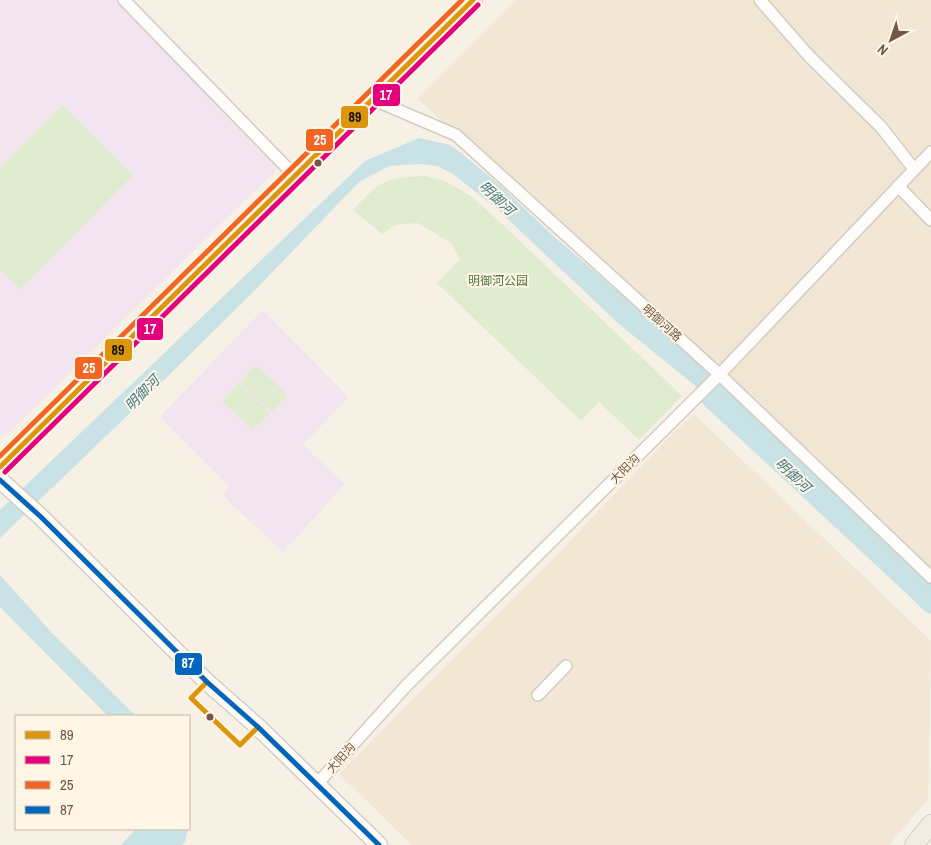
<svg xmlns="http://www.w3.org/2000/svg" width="931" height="845" viewBox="0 0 931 845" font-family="'Archivo Narrow','Noto Sans SC',sans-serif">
	<rect width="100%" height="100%" fill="#f6f0e5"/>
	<g fill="#f2e6d5">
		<polygon points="517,0 931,0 931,577 418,99"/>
		<polygon points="694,414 931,641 928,799 889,845 412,845 339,774 559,553 671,435"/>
	</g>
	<g fill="#f2e5ef">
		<polygon points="0,0 119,0 280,166 5,436 0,436"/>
		<polygon points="263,310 348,397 303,445 345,484 283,552 222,495 229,486 160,417"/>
	</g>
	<g fill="#dfecd0">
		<polygon points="62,105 133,175 20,289 0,269 0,167"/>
		<path d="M425 176 445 181 471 196 502 224 682 396 639 440 599 402 581 421 437 283 460 259 451 243 418 223 395 225 382 234 353 210C382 180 383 178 425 176Z"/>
		<polygon points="256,365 288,395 272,412 240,382"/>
		<polygon points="239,383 270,413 253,430 222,401"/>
	</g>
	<g fill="#c8e2e5">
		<polygon points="419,138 450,145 456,149 501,186 551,234 621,294 931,574 931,606 912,582 781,462 703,392 619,324 495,207 453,174 437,166 419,164 389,166 359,182 257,288 158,386 0,538 0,510 365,161"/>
		<polygon points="0,575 51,632 136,716 108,716 0,607"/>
		<polygon points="136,829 188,829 185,841 182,845 121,845"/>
	</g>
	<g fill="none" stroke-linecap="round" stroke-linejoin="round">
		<polyline stroke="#c8e2e5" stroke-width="19" points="707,395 921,594 931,604"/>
		<defs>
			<g id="street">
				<polyline points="124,0 294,175"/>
				<polyline points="760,0 809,56 881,127 914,169"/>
				<polyline points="372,99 456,135 720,375 931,577"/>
				<polyline points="898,186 931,220"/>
				<polyline points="538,695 566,666"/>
				<polyline points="317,784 407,685 719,375 931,152"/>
			</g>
			<polyline id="secondary" points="0,480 41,517 207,682 258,727 379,845"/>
			<g id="primary">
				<polyline points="0,467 294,175 473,0"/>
				<polyline points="914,845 931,824"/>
			</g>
		</defs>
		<use href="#street" stroke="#d4cbc1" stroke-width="14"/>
		<use href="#secondary" stroke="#d6ccc2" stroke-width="19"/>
		<use href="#primary" stroke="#d5cbc3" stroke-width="20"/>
		<use href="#street" stroke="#fefdfb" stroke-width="11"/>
		<use href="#secondary" stroke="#fefdfb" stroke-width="16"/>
		<use href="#primary" stroke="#f2ede2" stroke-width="18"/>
		<defs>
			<g id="bus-1">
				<polyline points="0,467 473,0"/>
				<polyline points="207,682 191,698 240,745 258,727"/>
			</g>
			<polyline id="bus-2" points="5,472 478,5"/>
			<polyline id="bus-3" points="0,456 462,0"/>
			<polyline id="bus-4" points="0,480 41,517 207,682 258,727 379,845"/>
		</defs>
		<use href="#bus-1" stroke="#fff6e5" stroke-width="9"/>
		<use href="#bus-2" stroke="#fff6e5" stroke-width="9"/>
		<use href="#bus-3" stroke="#fff6e5" stroke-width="9"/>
		<use href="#bus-4" stroke="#fff6e5" stroke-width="9"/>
		<use href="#bus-1" stroke="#dc960e" stroke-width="5"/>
		<use href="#bus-2" stroke="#e5007d" stroke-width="5"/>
		<use href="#bus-3" stroke="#f26522" stroke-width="5"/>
		<use href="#bus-4" stroke="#0065bd" stroke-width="5"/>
	</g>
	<g fill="#725847" stroke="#fff6e5" stroke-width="2">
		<circle cx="318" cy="163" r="4.5"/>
		<circle cx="210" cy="717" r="4.5"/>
	</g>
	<g text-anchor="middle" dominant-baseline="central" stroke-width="4" stroke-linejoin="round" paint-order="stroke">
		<g font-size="12" fill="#4d783f" stroke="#fff6e5">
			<text x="498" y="281">明御河公园</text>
		</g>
		<g font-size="12" fill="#725847" stroke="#fff6e5">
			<text transform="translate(662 323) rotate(42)">明御河路</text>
			<text transform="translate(625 469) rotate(-45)">大阳沟</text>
			<text transform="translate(341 758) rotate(-48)">大阳沟</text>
		</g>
		<g font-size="14" font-style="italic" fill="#417886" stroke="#fff6e5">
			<text transform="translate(497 198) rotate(43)">明御河</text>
			<text transform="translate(142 393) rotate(-46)">明御河</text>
			<text transform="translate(793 475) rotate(43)">明御河</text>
		</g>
	</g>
	<g stroke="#fff6e5" stroke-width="2">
		<rect x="372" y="83" width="29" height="24" rx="5" fill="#e5007d"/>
		<rect x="340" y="105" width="29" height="24" rx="5" fill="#dc960e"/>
		<rect x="305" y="128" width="29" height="24" rx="5" fill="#f26522"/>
		<rect x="136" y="317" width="28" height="24" rx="5" fill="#e5007d"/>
		<rect x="104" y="338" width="29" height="24" rx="5" fill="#dc960e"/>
		<rect x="74" y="356" width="29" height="24" rx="5" fill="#f26522"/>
		<rect x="174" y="652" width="29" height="24" rx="5" fill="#0065bd"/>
	</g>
	<g font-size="14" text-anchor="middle" font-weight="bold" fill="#fff">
		<text x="386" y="100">17</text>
		<text x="320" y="145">25</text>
		<text x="150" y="334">17</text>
		<text x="89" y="373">25</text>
		<text x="188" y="668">87</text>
	</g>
	<g font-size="14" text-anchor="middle" font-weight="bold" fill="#111">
		<text x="355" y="122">89</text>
		<text x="118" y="355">89</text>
	</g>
	<rect x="15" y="715" width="175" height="115" fill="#fff6e5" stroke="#c7b7a6"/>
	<rect x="25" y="731" width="25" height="8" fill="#dc960e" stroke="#c7b7a6"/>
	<text x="60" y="740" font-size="15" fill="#725847">89</text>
	<rect x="25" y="756" width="25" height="8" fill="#e5007d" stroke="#c7b7a6"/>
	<text x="60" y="765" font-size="15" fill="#725847">17</text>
	<rect x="25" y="781" width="25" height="8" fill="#f26522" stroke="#c7b7a6"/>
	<text x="60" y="790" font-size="15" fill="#725847">25</text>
	<rect x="25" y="806" width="25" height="8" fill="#0065bd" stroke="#c7b7a6"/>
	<text x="60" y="815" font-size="15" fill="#725847">87</text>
	<g transform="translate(891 40) rotate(220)" stroke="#fff6e5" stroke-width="4" paint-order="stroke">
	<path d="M0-4L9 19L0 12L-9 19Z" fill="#725847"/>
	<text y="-8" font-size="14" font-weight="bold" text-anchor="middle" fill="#725847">N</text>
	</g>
</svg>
